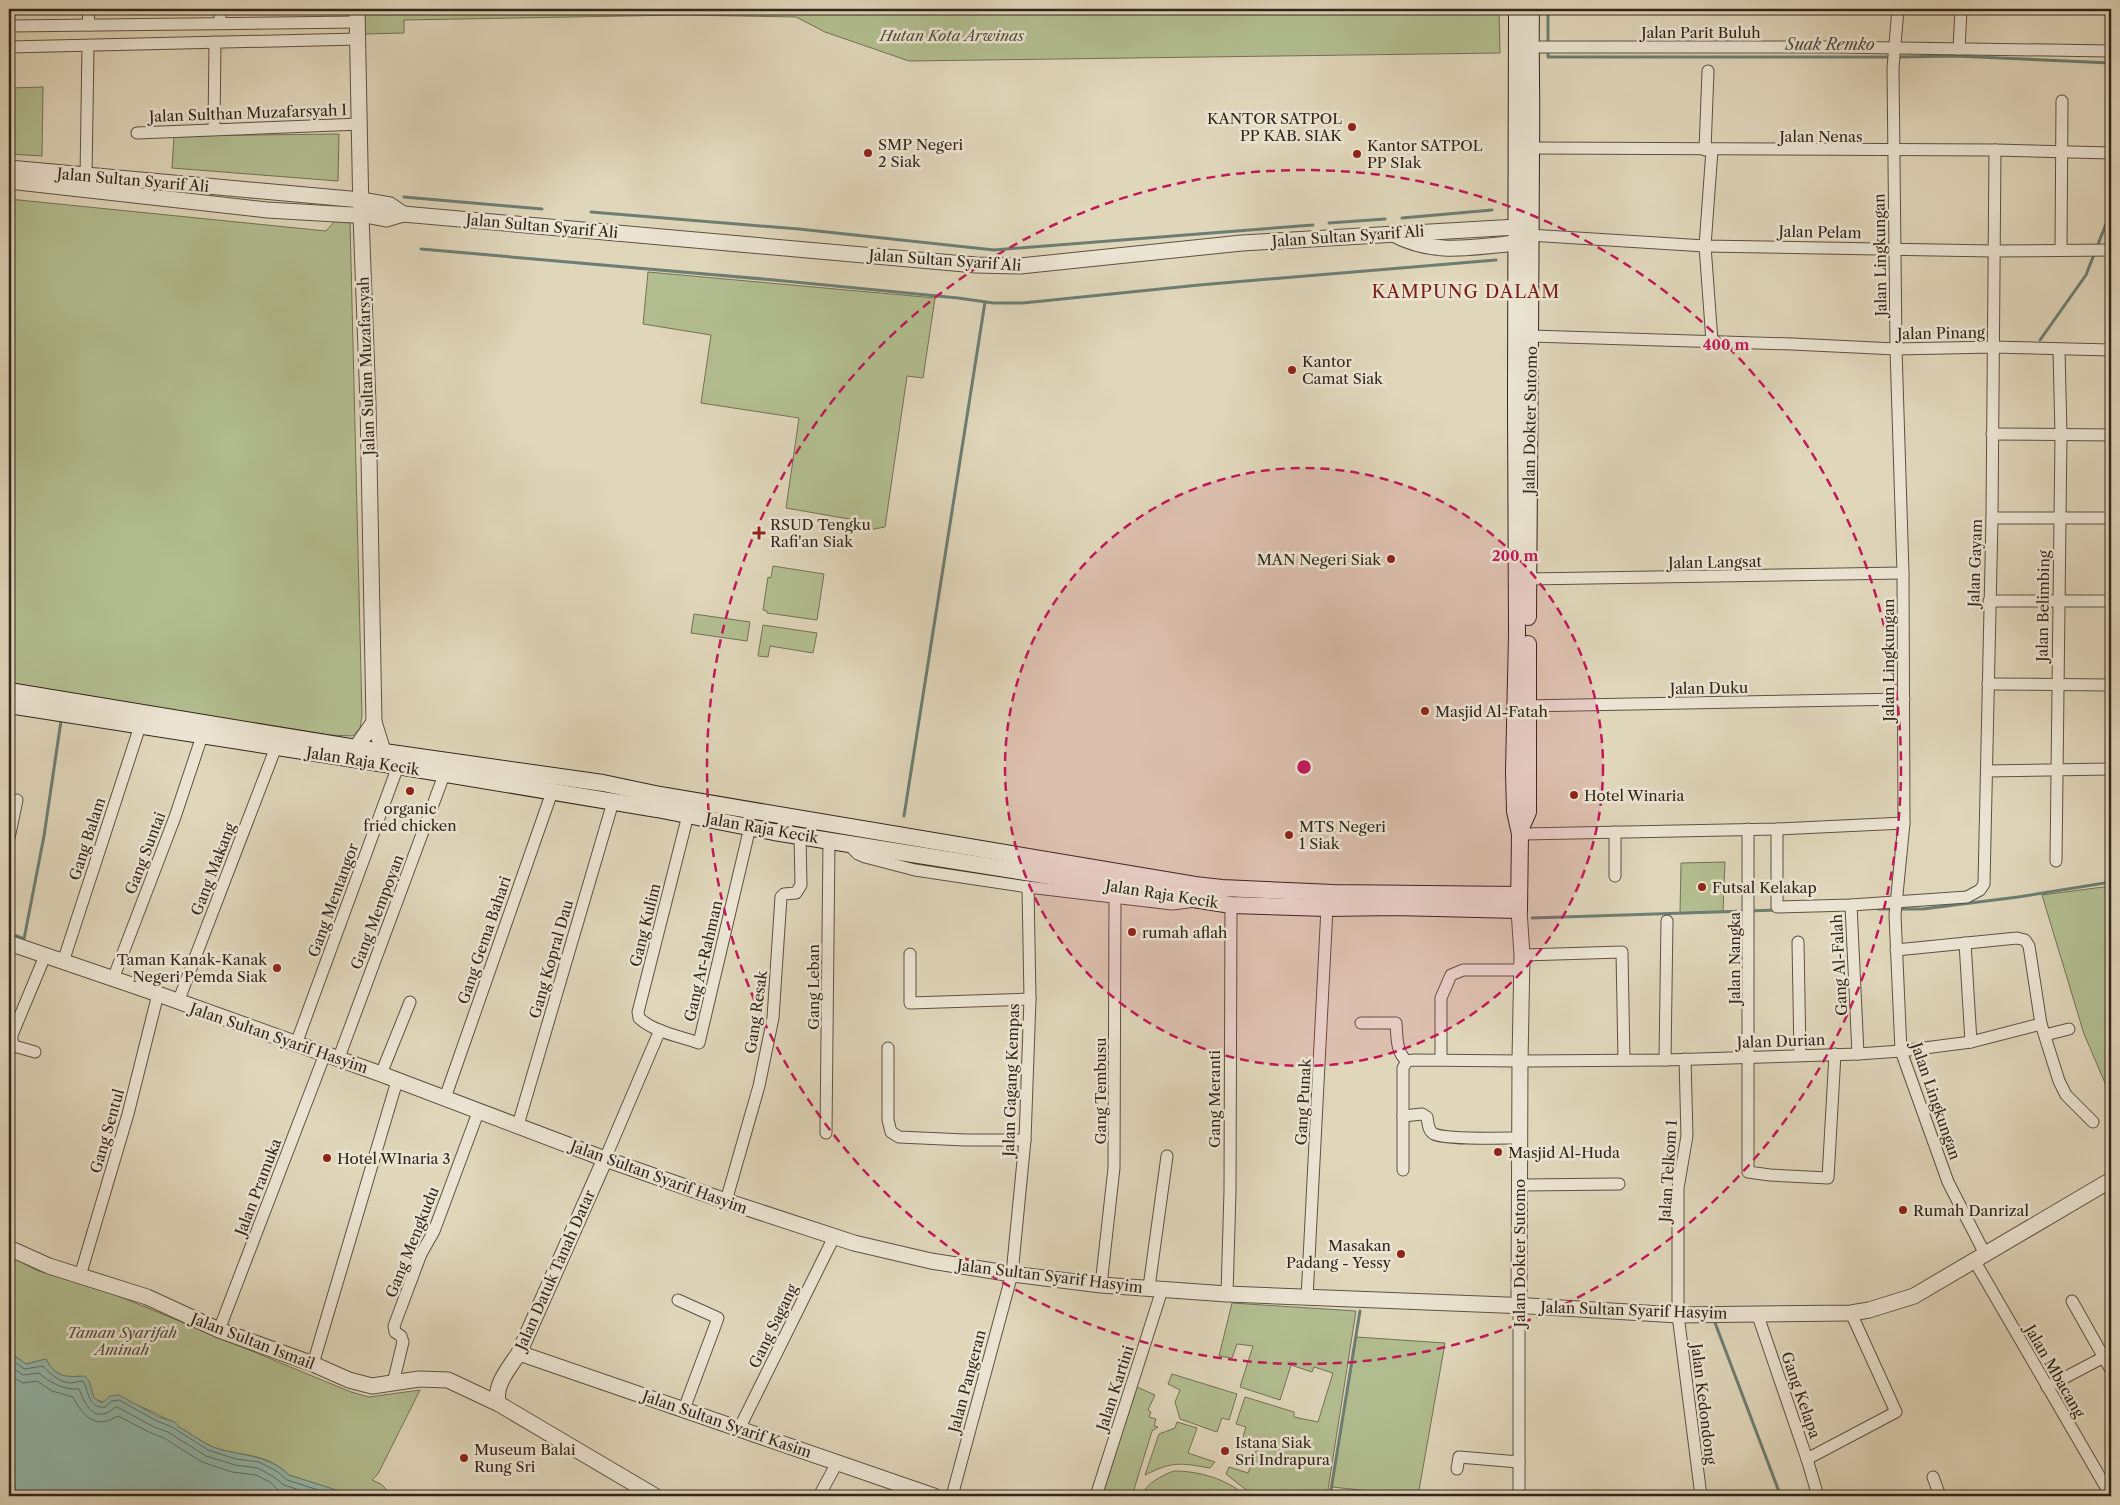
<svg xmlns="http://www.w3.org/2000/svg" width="2120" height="1505" viewBox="0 0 2120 1505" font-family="'Libre Caslon Text',serif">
	<rect width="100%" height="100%" fill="#e0d6ba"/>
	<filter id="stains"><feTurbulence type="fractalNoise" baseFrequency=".004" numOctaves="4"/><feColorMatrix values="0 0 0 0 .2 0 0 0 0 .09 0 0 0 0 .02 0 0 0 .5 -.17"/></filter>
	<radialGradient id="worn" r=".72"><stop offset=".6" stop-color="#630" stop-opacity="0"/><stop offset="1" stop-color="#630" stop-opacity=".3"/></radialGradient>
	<g fill="#b2be90" stroke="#727256">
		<polygon points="365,9 1499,9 1500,53 909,61 825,32 796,17 683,15 404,20 404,33 365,34"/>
		<polygon points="43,87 42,156 9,154 9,88"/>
		<polygon points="339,134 338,181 172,168 174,136"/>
		<polygon points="9,199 326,231 335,221 350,221 362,716 360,728 353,736 329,735 9,685"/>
		<polygon points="648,272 935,298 923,378 907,376 885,527 868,530 855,520 786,508 799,418 701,403 711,335 643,324"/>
		<polygon points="773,566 824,574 817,620 767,613 767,611 763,610 768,577 771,578"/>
		<polygon points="694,614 750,622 747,641 691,633"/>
		<polygon points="763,625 817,633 813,653 770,646 768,657 758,656"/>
		<polygon points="1725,862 1723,912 1680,913 1681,863"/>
		<polygon points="2111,886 2111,1097 2084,1034 2042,895"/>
		<path d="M9 1255 36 1270 104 1290 351 1392 369 1397 420 1390 378 1474 372 1480 381 1484 388 1491H382L376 1496H355L289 1475C266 1452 241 1457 213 1447 201 1442 190 1433 179 1427 176 1423 138 1404 133 1404 118 1402 106 1406 94 1398L89 1381 79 1376C65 1380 52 1372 46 1359L26 1364 16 1357 11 1349 9 1351Z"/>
		<polygon points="1232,1303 1356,1311 1327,1496 1254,1496 1226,1474 1229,1467 1248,1473 1257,1448 1241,1443 1246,1427 1236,1424 1245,1397 1294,1412 1294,1417 1318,1422 1333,1373 1314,1367 1312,1372 1291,1365 1280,1400 1240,1387 1253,1346 1237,1344 1232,1358 1219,1356"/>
		<polygon points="1356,1337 1445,1343 1418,1496 1332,1487"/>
		<polygon points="1172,1374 1237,1394 1229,1420 1222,1418 1217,1432 1180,1419 1175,1402 1180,1390 1168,1384"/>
		<polygon points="1137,1387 1155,1395 1148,1410 1151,1412 1149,1417 1156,1419 1154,1426 1158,1427 1152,1431 1132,1496 1102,1496"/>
		<path d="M1177 1422 1197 1428 1188 1453 1215 1462 1210 1468C1180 1463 1173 1461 1145 1475L1159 1434 1175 1428Z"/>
		<path d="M1174 1471C1199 1471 1227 1479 1246 1496H1141C1146 1484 1162 1475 1174 1471Z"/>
	</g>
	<path fill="#94b9ae" stroke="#6c7e73" d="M11 1349 16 1357 26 1364 46 1359C56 1378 66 1377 85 1376L89 1381 94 1398 102 1403 110 1396 119 1395 159 1417 175 1422 179 1427C190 1433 201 1442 213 1447 241 1457 266 1453 289 1475L355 1496H9V1351Z"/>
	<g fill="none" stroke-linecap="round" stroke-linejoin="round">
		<g stroke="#627064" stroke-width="1">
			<path d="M9 1355 13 1361 24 1369 43 1366C49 1373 59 1382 70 1383 74 1383 79 1381 83 1381 89 1391 88 1409 105 1407L112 1401 119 1400 157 1421 172 1427 208 1450 236 1459 259 1462 278 1472 287 1480 337 1496"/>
			<path d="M9 1365 23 1375 39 1373C50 1383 64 1390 79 1389 83 1398 90 1420 107 1413 111 1411 113 1408 117 1407L154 1427 168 1432 206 1456 235 1465 258 1468 274 1477 284 1485 317 1496"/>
			<path d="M9 1375 23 1383 37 1381 52 1391 73 1397C79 1409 90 1426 107 1421 111 1420 115 1417 118 1416L151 1433 164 1438 202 1462 232 1472 256 1475 270 1482 279 1491 293 1496"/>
		</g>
		<g stroke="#6c7e73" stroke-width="3">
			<polyline points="1548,9 1548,57 1891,57"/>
			<polyline points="1897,57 1955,56 2111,63"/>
			<polyline points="404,197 542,209"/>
			<polyline points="591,212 799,229 994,250 1313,225"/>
			<polyline points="1402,218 1492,210"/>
			<polyline points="1329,223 1385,219"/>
			<polyline points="421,249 774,280 958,298 993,303 1023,303 1199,285 1496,260"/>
			<polyline points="2040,340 2086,275 2111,211"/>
			<polyline points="904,816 985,302"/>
			<polyline points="1878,909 1923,909 2018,897 2111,882"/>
			<polyline points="1532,918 1777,910"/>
			<polyline points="9,933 24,939 44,836 61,721"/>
			<polyline points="1714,1320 1778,1489 1783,1496"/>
			<polyline points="1330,1496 1360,1311"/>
		</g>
		<defs>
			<g id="minor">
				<polyline points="88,9 89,25"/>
				<polyline points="220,9 220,23"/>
				<polyline points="1898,9 1893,68 1896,349 1903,573 1904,823 1895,915 1901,1051 1948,1182 1985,1254"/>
				<polyline points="9,26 357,22"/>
				<polyline points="9,47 358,39"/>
				<polyline points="1530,47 1832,47 2111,51"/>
				<polyline points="1959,49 1961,9"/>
				<polyline points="214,129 215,42"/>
				<polyline points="137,133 360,124"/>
				<polyline points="1531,148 1995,150 2111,153"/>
				<polyline points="1705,150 1708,71"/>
				<polyline points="1712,150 1705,246 1712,341"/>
				<polyline points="86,177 88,46"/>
				<polyline points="1529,235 1705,246 1993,251 2111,250"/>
				<polyline points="2061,249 2062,101"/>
				<polyline points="1531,336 1792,344 1896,349 1993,347 2111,350"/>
				<polyline points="1992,434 2111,435"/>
				<polyline points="1992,518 2111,518"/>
				<polyline points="1528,579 1903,573"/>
				<polyline points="1989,601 2111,601"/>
				<polyline points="1988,684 2111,685"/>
				<polyline points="1521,706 1904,699"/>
				<polyline points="1987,771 2111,769"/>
				<path d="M688 815 638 1012 639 1018C654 1032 679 1036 699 1043L750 827"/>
				<polyline points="1748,829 1748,1172 1770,1175 1828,1178 1835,1054"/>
				<polyline points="1777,829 1777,907 1851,905 1967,897 1980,890 1984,884 1992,518 1995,150"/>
				<polyline points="1615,832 1615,876"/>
				<polyline points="1520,834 1777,829 1904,823"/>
				<polyline points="9,838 17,800"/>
				<polyline points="847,843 858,854 865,857 915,870 1028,887 1172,904 1189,902"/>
				<polyline points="2056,861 2061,435 2059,350"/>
				<polyline points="1851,905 1858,1054"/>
				<polyline points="1798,942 1800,1055"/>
				<polyline points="1965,943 1971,1042"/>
				<polyline points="1896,950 2017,938 2025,940 2029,946 2041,1024 2059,1081 2066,1095 2093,1122"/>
				<polyline points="910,954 910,1003 1030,999"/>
				<polyline points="1522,955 1622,952 1624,1060"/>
				<polyline points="63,962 140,726"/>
				<polyline points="113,979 175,817 202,736"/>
				<polyline points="178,1002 276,747"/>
				<path d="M1361 1023H1396C1397 1036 1396 1053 1407 1061"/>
				<polyline points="2045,1035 2069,1029"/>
				<polyline points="296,1044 398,766"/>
				<polyline points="888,1048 888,1120 891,1132 899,1137 965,1140 1025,1140"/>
				<polyline points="35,1052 14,1046 12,1041 12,1035 45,956"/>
				<polyline points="1441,1059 1441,998 1451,975 1463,970 1522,970"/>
				<polyline points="1685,1059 1687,1136 1678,1188 1678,1315 1701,1496"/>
				<polyline points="338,1060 444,775"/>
				<polyline points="1665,1060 1667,921"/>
				<polyline points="381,1074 410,1002"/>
				<polyline points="445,1098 552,792"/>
				<path d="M1403 1116 1422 1114 1427 1117C1428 1123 1428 1131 1434 1134 1447 1140 1503 1138 1520 1138"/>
				<polyline points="518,1125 613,802"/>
				<polyline points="826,1133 829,840"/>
				<polyline points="605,1159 660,1030"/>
				<polyline points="1403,1170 1403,1068 1407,1061 1414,1060 1520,1061 1665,1060 1858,1054 1901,1051 1971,1042 2041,1024"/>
				<polyline points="1519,1185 1619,1184"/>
				<polyline points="726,1201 759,1086 773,1018 781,897 784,894 796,893 801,885 800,836"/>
				<polyline points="1974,1260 2111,1496"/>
				<polyline points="80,1276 128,1114 158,994"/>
				<polyline points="1101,1285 1114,1168 1115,898"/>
				<polyline points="1149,1287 1167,1156"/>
				<polyline points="1227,1294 1230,1191 1231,905"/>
				<polyline points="1307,1298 1327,908"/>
				<polyline points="678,1300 718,1318 684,1409"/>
				<polyline points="2072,1301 2111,1370"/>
				<polyline points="1519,1306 1519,1496"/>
				<polyline points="1757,1313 1807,1459 1896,1412 1851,1313"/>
				<polyline points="219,1330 325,1054"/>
				<polyline points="313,1364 397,1081"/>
				<polyline points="393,1383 403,1342 401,1336 395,1332 394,1326 421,1254 434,1231 479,1110"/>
				<polyline points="2047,1387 2104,1357"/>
				<polyline points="739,1429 834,1237"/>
				<polyline points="1807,1459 1818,1496"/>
				<polyline points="1457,1469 1459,1457 1519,1462"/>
				<polyline points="1933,1477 1940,1496"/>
				<polyline points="819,1496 837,1463"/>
				<polyline points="952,1496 1012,1274 1025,1140 1030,999 1028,887"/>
				<polyline points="1096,1496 1162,1290"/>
			</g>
			<g id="tertiary">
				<polyline points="357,9 361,216 368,403 374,722 383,751"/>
				<polyline points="9,168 361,200 390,205 403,214"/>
				<polyline points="9,181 267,210 370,216 386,219 403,214 976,265 1020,266 1242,243 1517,227"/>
				<path d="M1393 234C1434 256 1472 247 1517 243"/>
				<polyline points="356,748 374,722"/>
				<polyline points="1519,910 1522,955 1520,1061 1519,1306"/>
				<polyline points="9,943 158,994 381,1074 605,1159 726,1201 854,1243 931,1261 1012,1274 1101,1285 1227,1294 1529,1306 1678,1315 1851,1313 1869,1310 1914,1296 2111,1180"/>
				<polyline points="9,1248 49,1266 147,1297 219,1330 313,1364 349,1380 372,1386 419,1379 448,1380 499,1404 655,1496"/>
				<polyline points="519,1353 934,1496"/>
				<path d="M499 1404C492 1387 510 1367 519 1353L605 1159"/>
			</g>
			<g id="secondary">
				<path d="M1528 617C1530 461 1530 305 1531 149 1532 102 1530 55 1531 9"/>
				<polyline points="9,691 356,748 603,783 660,795 1195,885 1222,888 1333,893 1518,895"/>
				<polyline points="9,705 398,766 657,809 774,832 1231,905 1327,908 1394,907 1519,910 1520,834 1515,811 1514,771 1517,634 1516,400 1517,9"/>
				<polyline points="1520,830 1528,812 1528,644"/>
			</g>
		</defs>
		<use href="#minor" stroke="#5d5243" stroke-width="13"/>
		<use href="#tertiary" stroke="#5d5243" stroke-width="17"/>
		<use href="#secondary" stroke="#31261b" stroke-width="18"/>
		<use href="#minor" stroke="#ebe4d2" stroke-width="11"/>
		<use href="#tertiary" stroke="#ebe4d2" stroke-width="15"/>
		<use href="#secondary" stroke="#ebe4d2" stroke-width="16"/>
	</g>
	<circle cx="1304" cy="767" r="299" fill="#c2185b" fill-opacity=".12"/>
	<g fill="none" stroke="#c2185b" stroke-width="2.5" stroke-dasharray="9 6">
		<circle cx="1304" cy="767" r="299"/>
		<circle cx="1304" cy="767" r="597"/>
	</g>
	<g fill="#8f2418" stroke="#ebe4d2" stroke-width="2">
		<circle cx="1352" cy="127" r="5"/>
		<circle cx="868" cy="153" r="5"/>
		<circle cx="1357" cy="154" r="5"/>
		<circle cx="1292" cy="370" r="5"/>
		<path d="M756.5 525.5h5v5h5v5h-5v5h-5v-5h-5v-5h5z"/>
		<circle cx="1391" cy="559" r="5"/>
		<circle cx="1425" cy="711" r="5"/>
		<circle cx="410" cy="791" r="5"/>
		<circle cx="1574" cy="795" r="5"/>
		<circle cx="1289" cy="835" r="5"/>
		<circle cx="1702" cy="887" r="5"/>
		<circle cx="1132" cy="932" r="5"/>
		<circle cx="277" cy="968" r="5"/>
		<circle cx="1498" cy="1152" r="5"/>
		<circle cx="327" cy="1158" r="5"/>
		<circle cx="1903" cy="1210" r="5"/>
		<circle cx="1401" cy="1254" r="5"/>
		<circle cx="1225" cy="1451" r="5"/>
		<circle cx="464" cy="1458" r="5"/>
	</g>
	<g text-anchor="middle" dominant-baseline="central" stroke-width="5" stroke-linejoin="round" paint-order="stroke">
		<g font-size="15" fill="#31261b" stroke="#ebe4d2">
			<text x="1701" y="32">Jalan Parit Buluh</text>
			<text transform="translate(248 113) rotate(-2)">Jalan Sulthan Muzafarsyah I</text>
			<text x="1821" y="136">Jalan Nenas</text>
			<text transform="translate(133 180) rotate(5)">Jalan Sultan Syarif Ali</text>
			<text transform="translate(542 226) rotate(5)">Jalan Sultan Syarif Ali</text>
			<text transform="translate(1820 232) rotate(1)">Jalan Pelam</text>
			<text transform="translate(1348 236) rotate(-4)">Jalan Sultan Syarif Ali</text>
			<text transform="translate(1880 255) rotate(-91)">Jalan Lingkungan</text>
			<text transform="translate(945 260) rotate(4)">Jalan Sultan Syarif Ali</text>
			<text transform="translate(1941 333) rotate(-1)">Jalan Pinang</text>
			<text transform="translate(366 366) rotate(-92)">Jalan Sultan Muzafarsyah</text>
			<text transform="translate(1530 420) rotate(-89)">Jalan Dokter Sutomo</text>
			<text transform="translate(1715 562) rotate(-1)">Jalan Langsat</text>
			<text transform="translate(1975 563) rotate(-88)">Jalan Gayam</text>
			<text transform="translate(2043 606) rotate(-89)">Jalan Belimbing</text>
			<text transform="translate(1888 660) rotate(-90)">Jalan Lingkungan</text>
			<text transform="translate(1709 688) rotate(-1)">Jalan Duku</text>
			<text transform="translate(363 761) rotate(9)">Jalan Raja Kecik</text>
			<text transform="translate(762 828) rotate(10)">Jalan Raja Kecik</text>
			<text transform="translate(87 839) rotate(-72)">Gang Balam</text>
			<text transform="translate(145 853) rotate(-69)">Gang Suntai</text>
			<text transform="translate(213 869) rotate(-69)">Gang Makang</text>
			<text transform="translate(1162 894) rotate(9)">Jalan Raja Kecik</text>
			<text transform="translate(333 900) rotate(-70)">Gang Mentangor</text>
			<text transform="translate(377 912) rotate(-69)">Gang Mempoyan</text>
			<text transform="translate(645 925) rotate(-76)">Gang Kulim</text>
			<text transform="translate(484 940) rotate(-71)">Gang Gema Bahari</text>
			<text transform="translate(1734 958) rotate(-90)">Jalan Nangka</text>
			<text transform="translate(551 959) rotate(-74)">Gang Kopral Dau</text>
			<text transform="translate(703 961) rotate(-77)">Gang Ar-Rahman</text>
			<text transform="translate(1839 965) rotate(-93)">Gang Al-Falah</text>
			<text transform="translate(813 987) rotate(-90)">Gang Leban</text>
			<text transform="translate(756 1012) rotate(-82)">Gang Resak</text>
			<text transform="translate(279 1038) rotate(19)">Jalan Sultan Syarif Hasyim</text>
			<text transform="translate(1781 1041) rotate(-2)">Jalan Durian</text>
			<text transform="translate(1011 1080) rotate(-88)">Jalan Gagang Kempas</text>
			<text transform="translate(1100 1091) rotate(-90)">Gang Tembusu</text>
			<text transform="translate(1214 1099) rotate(-90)">Gang Meranti</text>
			<text transform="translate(1936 1101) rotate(71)">Jalan Lingkungan</text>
			<text transform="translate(1303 1102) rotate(-87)">Gang Punak</text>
			<text transform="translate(107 1131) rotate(-74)">Gang Sentul</text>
			<text transform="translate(1668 1171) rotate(-86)">Jalan Telkom 1</text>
			<text transform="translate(659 1177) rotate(20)">Jalan Sultan Syarif Hasyim</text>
			<text transform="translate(258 1187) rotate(-69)">Jalan Pramuka</text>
			<text transform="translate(412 1242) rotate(-68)">Gang Mengkudu</text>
			<text transform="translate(1519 1253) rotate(-90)">Jalan Dokter Sutomo</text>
			<text transform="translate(555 1270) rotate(-66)">Jalan Datuk Tanah Datar</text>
			<text transform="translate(1050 1276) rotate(7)">Jalan Sultan Syarif Hasyim</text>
			<text transform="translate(1634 1310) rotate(2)">Jalan Sultan Syarif Hasyim</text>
			<text transform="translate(773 1326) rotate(-64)">Gang Sagang</text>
			<text transform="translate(253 1341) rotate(21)">Jalan Sultan Ismail</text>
			<text transform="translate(2055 1371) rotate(60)">Jalan Mbacang</text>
			<text transform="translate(967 1381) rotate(-75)">Jalan Pangeran</text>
			<text transform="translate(1115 1388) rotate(-72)">Jalan Kartini</text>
			<text transform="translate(1801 1395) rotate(71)">Gang Kelapa</text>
			<text transform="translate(1704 1404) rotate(83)">Jalan Kedondong</text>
			<text transform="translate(727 1424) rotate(19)">Jalan Sultan Syarif Kasim</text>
		</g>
		<g font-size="15" font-style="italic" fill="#514c38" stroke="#ebe4d2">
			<text x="952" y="35">Hutan Kota Arwinas</text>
			<text x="122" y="1332">Taman Syarifah<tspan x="122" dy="17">Aminah</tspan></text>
		</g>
		<g font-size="15" fill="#31261b" stroke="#ebe4d2" text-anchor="start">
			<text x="1342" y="118" text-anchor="end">KANTOR SATPOL<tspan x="1342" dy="17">PP KAB. SIAK</tspan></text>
			<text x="878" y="144">SMP Negeri<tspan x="878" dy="17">2 Siak</tspan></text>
			<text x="1367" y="145">Kantor SATPOL<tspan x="1367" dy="17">PP SIak</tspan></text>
			<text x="1302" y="361">Kantor<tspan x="1302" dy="17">Camat Siak</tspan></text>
			<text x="770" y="524">RSUD Tengku<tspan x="770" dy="17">Rafi'an Siak</tspan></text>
			<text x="1381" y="559" text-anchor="end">MAN Negeri Siak</text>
			<text x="1435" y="711">Masjid Al-Fatah</text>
			<text x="1584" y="795">Hotel Winaria</text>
			<text x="410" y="808" text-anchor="middle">organic<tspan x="410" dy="17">fried chicken</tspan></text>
			<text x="1299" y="826">MTS Negeri<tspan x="1299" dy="17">1 Siak</tspan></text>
			<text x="1712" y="887">Futsal Kelakap</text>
			<text x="1142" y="932">rumah aflah</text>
			<text x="267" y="959" text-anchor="end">Taman Kanak-Kanak<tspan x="267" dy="17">Negeri Pemda Siak</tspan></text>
			<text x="1508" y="1152">Masjid Al-Huda</text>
			<text x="337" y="1158">Hotel WInaria 3</text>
			<text x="1913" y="1210">Rumah Danrizal</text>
			<text x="1391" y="1245" text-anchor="end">Masakan<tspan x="1391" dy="17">Padang - Yessy</tspan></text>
			<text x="1235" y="1442">Istana Siak<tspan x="1235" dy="17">Sri Indrapura</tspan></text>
			<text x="474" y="1449">Museum Balai<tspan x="474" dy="17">Rung Sri</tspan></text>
		</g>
		<g font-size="16" font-style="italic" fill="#4a4b40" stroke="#ebe4d2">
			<text x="1830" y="44">Suak Remko</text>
		</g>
		<g font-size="18" letter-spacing="1" fill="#7a1f14" stroke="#ebe4d2">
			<text x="1466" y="292">KAMPUNG DALAM</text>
		</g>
	</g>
	<circle cx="1304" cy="767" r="8" fill="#c2185b" stroke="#ebe4d2" stroke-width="2.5"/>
	<g font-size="15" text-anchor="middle" font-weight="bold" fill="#c2185b" stroke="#ebe4d2" stroke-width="5" stroke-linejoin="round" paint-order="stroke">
		<text x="1726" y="350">400 m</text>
		<text x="1515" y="561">200 m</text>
	</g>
	<rect width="2120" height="1505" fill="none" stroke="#e0d6ba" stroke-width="30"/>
	<rect x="10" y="10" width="2100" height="1485" fill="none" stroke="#31261b" stroke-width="2.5"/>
	<rect x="15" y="15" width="2090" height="1475" fill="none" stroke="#31261b"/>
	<rect width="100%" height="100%" filter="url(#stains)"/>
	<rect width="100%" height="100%" fill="url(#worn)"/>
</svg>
